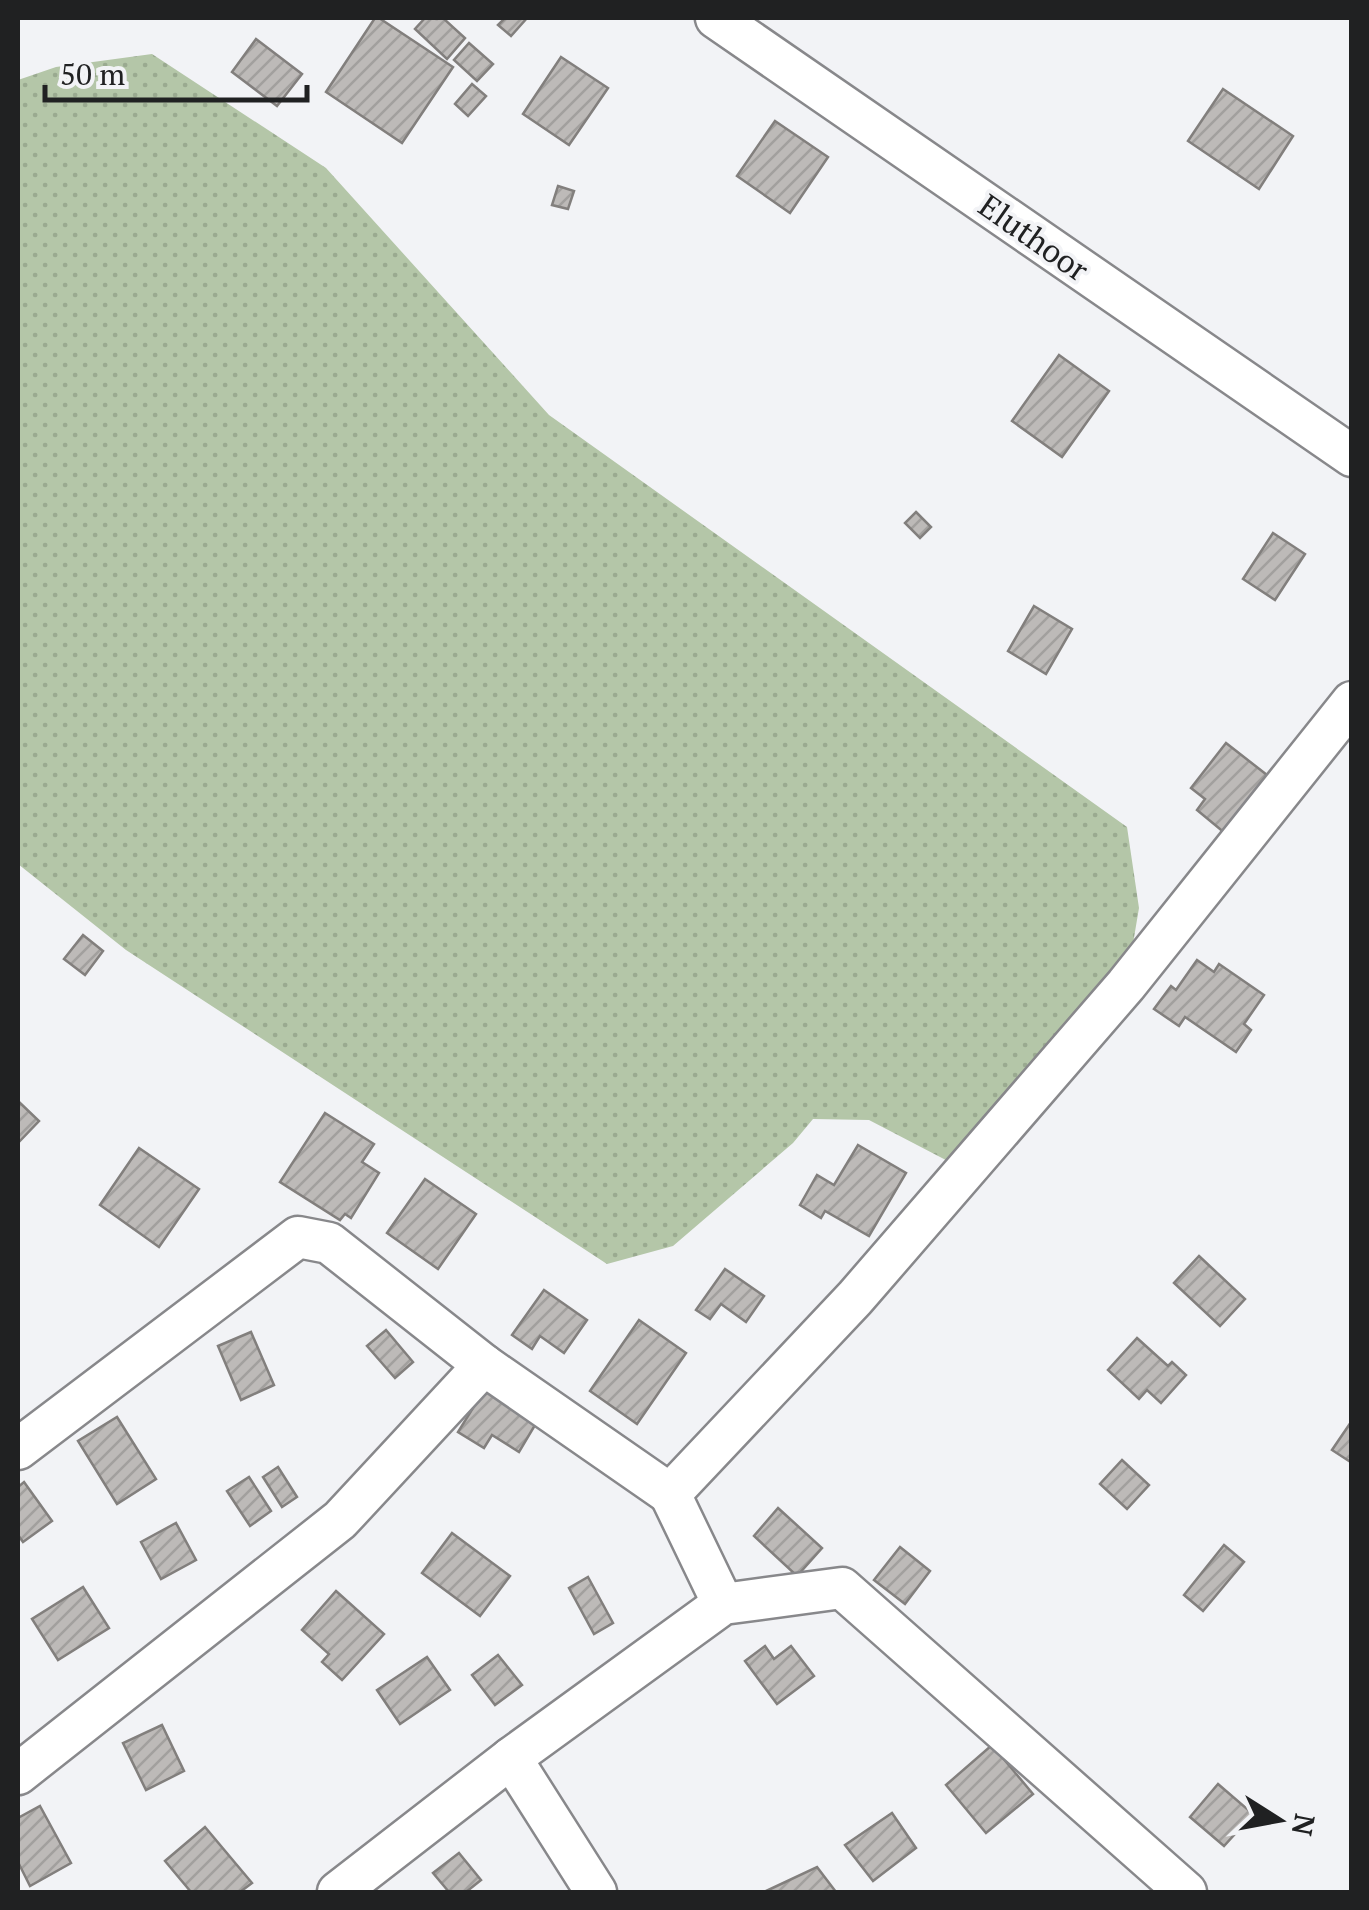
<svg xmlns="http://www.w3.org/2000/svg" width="1369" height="1910" viewBox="0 0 1369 1910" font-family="'PT Serif',serif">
	<defs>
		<pattern id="green-dots" width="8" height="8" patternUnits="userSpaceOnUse" patternTransform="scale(2.5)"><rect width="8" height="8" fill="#b4c6a8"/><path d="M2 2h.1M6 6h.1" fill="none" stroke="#9aaa90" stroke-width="1.8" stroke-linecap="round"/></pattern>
		<pattern id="building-hatch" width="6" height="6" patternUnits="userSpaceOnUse" patternTransform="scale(2.5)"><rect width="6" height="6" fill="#bdbab8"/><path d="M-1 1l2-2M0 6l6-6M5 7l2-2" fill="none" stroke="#a2a09e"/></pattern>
	</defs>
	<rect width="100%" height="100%" fill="#f2f3f6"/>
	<polygon fill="url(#green-dots)" points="152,54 326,168 549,415 1127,827 1139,908 1126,985 965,1170 869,1120 813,1119 793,1143 673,1246 607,1264 126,950 18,864 18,80 56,67"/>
	<g fill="url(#building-hatch)" stroke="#827f7d" stroke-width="2.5">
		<polygon points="375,18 379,18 453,67 402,143 326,92"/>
		<polygon points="425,18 437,19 443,18 465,38 447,59 415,29"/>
		<polygon points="505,18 527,18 511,36 498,25"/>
		<polygon points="256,39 302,74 277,106 232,72"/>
		<polygon points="469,43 493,64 477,81 454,60"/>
		<polygon points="561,57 608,88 569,145 523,114"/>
		<polygon points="472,84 486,96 468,116 455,104"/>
		<polygon points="1223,89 1293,136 1259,189 1188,141"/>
		<polygon points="775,121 828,157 790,213 737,176"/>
		<polygon points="558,186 574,191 568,209 552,205"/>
		<polygon points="1059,355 1109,391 1062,457 1012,421"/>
		<polygon points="916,512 931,527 920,538 905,523"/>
		<polygon points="1273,533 1305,554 1275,600 1243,579"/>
		<polygon points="1034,606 1072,629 1046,674 1008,651"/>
		<polygon points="1226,743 1276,782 1232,839 1197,810 1205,799 1191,788"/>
		<polygon points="83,935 103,951 85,975 64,959"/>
		<polygon points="1197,960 1214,972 1219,964 1264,995 1244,1024 1251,1030 1236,1052 1185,1017 1179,1026 1154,1009 1171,986 1176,990"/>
		<polygon points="18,1101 39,1121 18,1143"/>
		<polygon points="325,1113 374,1144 362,1162 379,1173 351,1218 345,1214 340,1220 280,1182"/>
		<polygon points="858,1145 906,1173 869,1236 825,1211 821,1218 800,1205 817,1175 834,1185"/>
		<polygon points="139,1148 199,1189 159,1247 100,1205"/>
		<polygon points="425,1179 476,1214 438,1269 387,1233"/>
		<polygon points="1199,1256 1245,1299 1220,1326 1174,1283"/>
		<polygon points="725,1269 764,1296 746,1322 721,1304 710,1319 696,1310"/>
		<polygon points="544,1290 587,1320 564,1353 540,1336 532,1349 512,1335"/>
		<polygon points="639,1320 686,1353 637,1424 590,1391"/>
		<polygon points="386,1330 413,1362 395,1378 367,1346"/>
		<polygon points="251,1332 274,1385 241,1400 218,1346"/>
		<polygon points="1137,1338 1168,1366 1172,1362 1186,1375 1161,1403 1147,1390 1139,1399 1108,1370"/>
		<polygon points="486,1387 541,1415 519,1452 492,1435 484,1448 458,1432"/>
		<polygon points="117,1417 156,1479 117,1504 78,1441"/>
		<polygon points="1351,1422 1352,1422 1352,1463 1332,1450"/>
		<polygon points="1122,1460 1149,1485 1127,1509 1100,1484"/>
		<polygon points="278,1467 297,1497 282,1507 263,1477"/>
		<polygon points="249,1477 271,1511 250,1526 227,1491"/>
		<polygon points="24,1482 52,1521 23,1542 18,1535 18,1487"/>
		<polygon points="778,1508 822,1548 797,1576 754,1536"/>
		<polygon points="176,1523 196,1560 161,1579 141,1542"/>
		<polygon points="452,1533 510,1576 480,1616 422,1573"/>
		<polygon points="1224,1545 1244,1562 1203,1611 1184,1595"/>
		<polygon points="900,1547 930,1571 905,1604 874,1580"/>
		<polygon points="588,1577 613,1623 594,1634 569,1588"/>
		<polygon points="83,1587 109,1628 58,1660 32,1619"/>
		<polygon points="336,1591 384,1634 342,1680 322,1662 329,1654 302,1630"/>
		<polygon points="765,1646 774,1659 791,1646 814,1676 777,1704 745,1661"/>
		<polygon points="498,1655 522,1685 495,1705 472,1675"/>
		<polygon points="427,1657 450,1690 400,1724 377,1690"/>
		<polygon points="162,1725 184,1771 146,1790 123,1743"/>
		<polygon points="992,1745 1033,1794 986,1833 946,1785"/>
		<polygon points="1218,1784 1253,1814 1224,1846 1190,1817"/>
		<polygon points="40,1806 71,1863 30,1886 18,1862 18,1818"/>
		<polygon points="892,1813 916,1848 873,1881 845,1845"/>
		<polygon points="205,1827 252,1883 240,1892 191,1892 165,1861"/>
		<polygon points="459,1853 481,1880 466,1892 449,1892 433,1873"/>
		<polygon points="817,1867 836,1892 764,1892"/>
	</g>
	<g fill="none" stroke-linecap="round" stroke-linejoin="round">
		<defs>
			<g id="street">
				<polyline points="716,18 1352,456"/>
				<polyline points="18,1449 298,1237 329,1243 484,1365"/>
				<polyline points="723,1604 670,1494 855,1298 1126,985 1352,702"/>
				<polyline points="511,1758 723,1604 842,1588 1186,1892"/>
				<polyline points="18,1774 340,1520 484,1365 670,1494"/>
				<polyline points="338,1892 511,1758 596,1892"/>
			</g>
		</defs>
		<use href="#street" stroke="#88888b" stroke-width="45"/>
		<use href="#street" stroke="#fff" stroke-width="40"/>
	</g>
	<g text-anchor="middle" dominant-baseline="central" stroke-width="8" stroke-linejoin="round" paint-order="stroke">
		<g font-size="32" fill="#202122" stroke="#f2f3f6">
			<text transform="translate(1034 237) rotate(35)">Eluthoor</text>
		</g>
	</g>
	<rect width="1369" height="1910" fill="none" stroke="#202122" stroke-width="40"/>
	<g transform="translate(1279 1820) rotate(101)" stroke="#f2f3f6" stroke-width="8" paint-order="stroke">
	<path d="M0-8L18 38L0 25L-18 38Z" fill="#202122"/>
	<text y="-15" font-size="28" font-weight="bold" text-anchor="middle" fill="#202122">N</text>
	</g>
	<path d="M45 85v15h262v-15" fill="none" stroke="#202122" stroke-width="5"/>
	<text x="60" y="85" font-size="30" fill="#202122" stroke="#f2f3f6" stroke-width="8" paint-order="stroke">50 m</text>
</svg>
